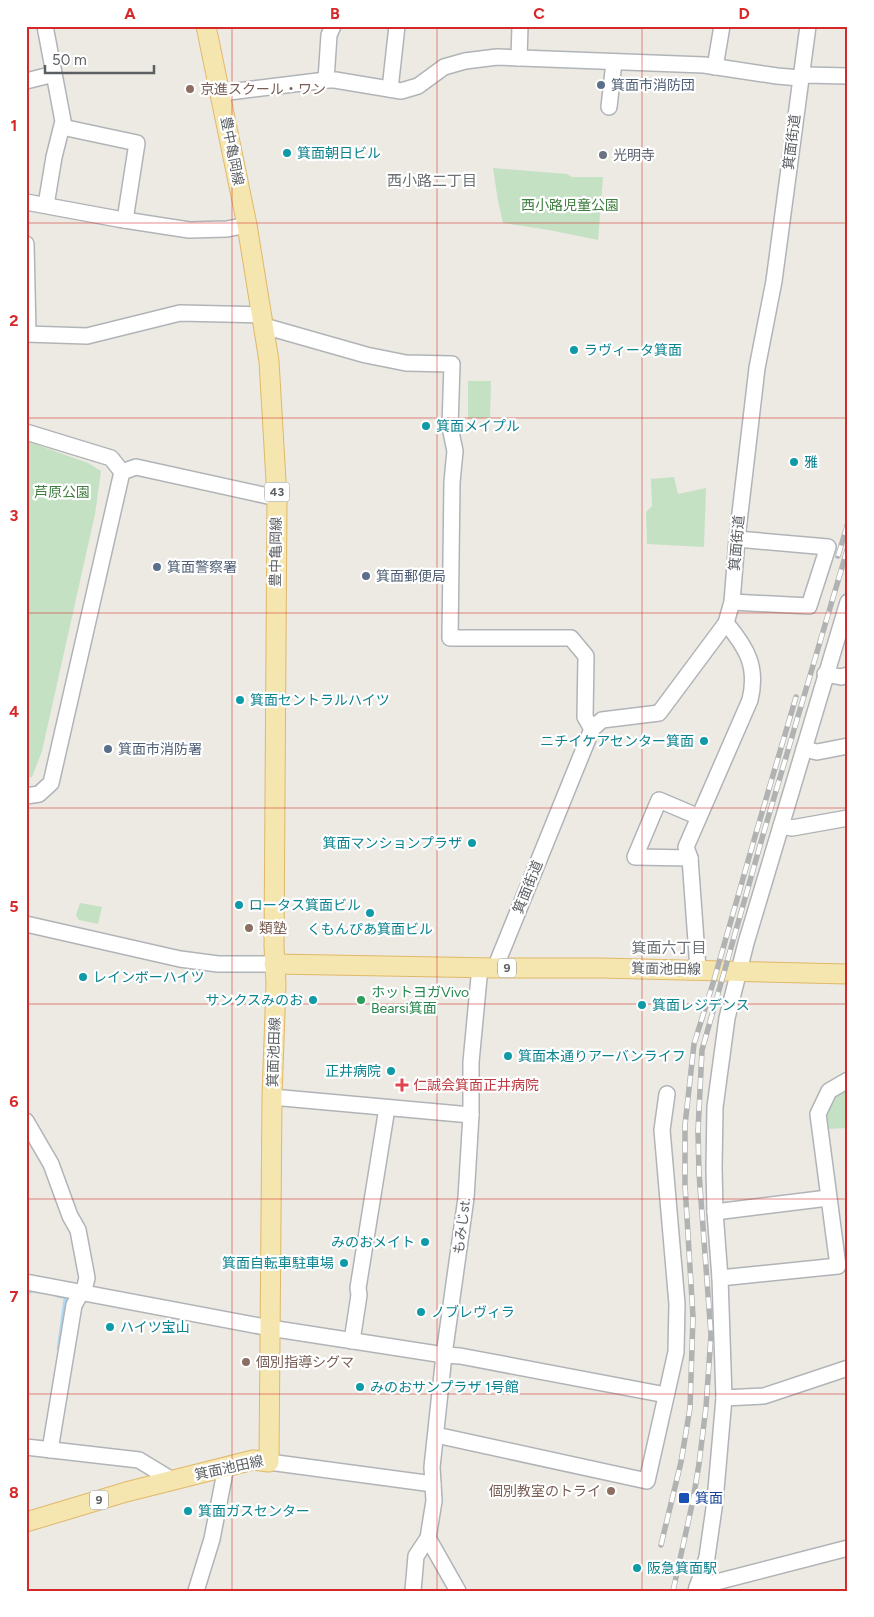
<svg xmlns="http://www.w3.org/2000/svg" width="874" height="1617" viewBox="0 0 874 1617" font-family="Figtree,'Noto Sans JP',sans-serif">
	<rect width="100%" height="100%" fill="#eceae3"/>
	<g fill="#c4e1c3">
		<polygon points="493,168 567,174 572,177 603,177 598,240 549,230 503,223 498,201"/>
		<polygon points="468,381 491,381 490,418 468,419"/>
		<polygon points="26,441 88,463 101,471 95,514 42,751 32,777 26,778"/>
		<polygon points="674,477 678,494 706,488 704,547 647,544 646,512 652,506 651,479"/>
		<polygon points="80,903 102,907 98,924 79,920 76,915"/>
		<polygon points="848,1087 848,1128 828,1129 825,1115 831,1097"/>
	</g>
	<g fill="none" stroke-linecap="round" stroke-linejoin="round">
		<g stroke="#abd8f4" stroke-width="4.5">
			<polyline points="26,1294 32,1290 37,1291"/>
			<polyline points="57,1295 66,1297 59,1349"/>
		</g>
		<defs>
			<g id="minor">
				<polyline points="45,26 63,121 54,157 46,205"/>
				<polyline points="519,58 520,26"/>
				<polyline points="715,67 722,26"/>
				<polyline points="326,80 329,35 333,26"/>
				<polyline points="26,81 54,74"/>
				<polyline points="390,89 397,26"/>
				<polyline points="221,93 326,80 335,80 401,91 418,86 444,67 465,61 497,57 704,65 777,76 800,78 805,75 848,76"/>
				<polyline points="609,107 614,62"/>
				<polyline points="62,127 137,143 125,220"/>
				<polyline points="26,202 118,219 189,230 227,229 247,225"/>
				<polyline points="26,244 28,334"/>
				<polyline points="264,326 366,355 406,363 452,364 450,427 455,451 452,482 450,638 571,638 586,656 585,717 592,729"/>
				<polyline points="26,334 87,336 180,313 262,315"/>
				<polyline points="26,432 111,458 122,472"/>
				<polyline points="732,602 809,606 828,547 737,539"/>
				<polyline points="825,674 841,677 848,675"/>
				<polyline points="804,749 817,752 848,746"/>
				<polyline points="26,796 39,794 51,783 122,472 136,467 277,498"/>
				<polyline points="781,826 792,828 848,818"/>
				<polyline points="690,858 635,857 659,800 699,817"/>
				<polyline points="26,924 180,959 218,964 274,964"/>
				<polyline points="495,968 592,729 602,720 659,713 726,623 732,602 737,539 757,368 774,281 808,26"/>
				<path d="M698 969 690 858 686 847 750 700C758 667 747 648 726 623"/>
				<polyline points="272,1097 471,1115"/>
				<polyline points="26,1121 51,1164 70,1216 78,1230 87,1278 85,1286 74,1305 50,1450"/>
				<polyline points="715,1212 828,1198"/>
				<polyline points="720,1278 838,1266 818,1114 829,1091 848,1080"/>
				<polyline points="26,1282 270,1328 444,1355 460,1356 666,1395"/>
				<polyline points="352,1341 359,1295 358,1288 387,1108"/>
				<polyline points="724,1398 764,1396 848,1368"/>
				<polyline points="436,1435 647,1481 676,1352 677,1304 662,1130 667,1094"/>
				<polyline points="26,1447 139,1460 172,1480"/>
				<polyline points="269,1462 433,1484"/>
				<polyline points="428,1538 458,1591"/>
				<polyline points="697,1587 848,1548"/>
				<polyline points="196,1591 212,1539 226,1467"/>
				<polyline points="413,1591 416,1556 428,1538 434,1501 432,1467 444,1355 466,1198 471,1115 471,1062 480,967"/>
				<polyline points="696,1591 707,1557 715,1501 724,1398 720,1278 715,1212 714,1168 715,1107 727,1018 746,943 848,602"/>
			</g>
			<g id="major">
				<polyline points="274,964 495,968 601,968 848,974"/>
				<polyline points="26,1522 126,1492 253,1460 269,1462 272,1097 276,984 274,946 277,498 269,361 247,225 206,26"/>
			</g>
		</defs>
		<use href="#minor" stroke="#b1b4b7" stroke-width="18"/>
		<use href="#major" stroke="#e0b869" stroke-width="21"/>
		<use href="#minor" stroke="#fff" stroke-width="15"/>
		<use href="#major" stroke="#f5e6b0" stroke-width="19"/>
		<defs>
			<g id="rail">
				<polyline points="838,556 848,523"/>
				<polyline points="661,1545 681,1462 690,1408 693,1317 685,1185 685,1125 694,1044 714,980 756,833 796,697"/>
				<polyline points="673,1591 693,1500 699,1464 706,1407 711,1335 699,1173 698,1131 702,1050 763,835 848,547"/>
			</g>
		</defs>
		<use href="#rail" stroke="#b1b2b2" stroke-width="5.5"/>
		<use href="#rail" stroke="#fff" stroke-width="4" stroke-dasharray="11" stroke-linecap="butt"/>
	</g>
	<path fill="none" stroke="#d62828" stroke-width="1" stroke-opacity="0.55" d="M232 26V1591M437 26V1591M642 26V1591M26 223H848M26 418H848M26 613H848M26 808H848M26 1004H848M26 1199H848M26 1394H848"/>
	<g fill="#5c6f8a" stroke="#fff" stroke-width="2">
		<circle cx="601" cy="85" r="5"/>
		<circle cx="157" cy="567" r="5"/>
		<circle cx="366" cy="576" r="5"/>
		<circle cx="108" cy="749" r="5"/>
	</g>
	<g fill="#8d6e63" stroke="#fff" stroke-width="2">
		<circle cx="190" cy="89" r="5"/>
		<circle cx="249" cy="928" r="5"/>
		<circle cx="246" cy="1362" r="5"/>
		<circle cx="611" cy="1491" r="5"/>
	</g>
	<g fill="#0f9aa8" stroke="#fff" stroke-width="2">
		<circle cx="287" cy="153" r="5"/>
		<circle cx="574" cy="350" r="5"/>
		<circle cx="426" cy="426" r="5"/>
		<circle cx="794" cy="462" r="5"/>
		<circle cx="240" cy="700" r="5"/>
		<circle cx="704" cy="741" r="5"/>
		<circle cx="472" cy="843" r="5"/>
		<circle cx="239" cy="905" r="5"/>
		<circle cx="370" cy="913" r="5"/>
		<circle cx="83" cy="977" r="5"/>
		<circle cx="313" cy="1000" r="5"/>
		<circle cx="642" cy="1005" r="5"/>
		<circle cx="508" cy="1056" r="5"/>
		<circle cx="391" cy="1071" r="5"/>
		<circle cx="425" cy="1242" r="5"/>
		<circle cx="344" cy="1263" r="5"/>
		<circle cx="421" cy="1312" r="5"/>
		<circle cx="110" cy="1327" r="5"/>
		<circle cx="360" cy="1387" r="5"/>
		<circle cx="188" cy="1511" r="5"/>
		<circle cx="637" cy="1568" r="5"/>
	</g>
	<circle fill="#6b7280" stroke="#fff" stroke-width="2" cx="603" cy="155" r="5"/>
	<circle fill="#2e9e5b" stroke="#fff" stroke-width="2" cx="361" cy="1000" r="5"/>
	<path fill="#e0444e" stroke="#fff" stroke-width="2" d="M399.5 1077.5h5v5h5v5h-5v5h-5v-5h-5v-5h5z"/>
	<rect fill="#1a4fb4" stroke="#fff" stroke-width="2" x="678" y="1492" width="12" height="12" rx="2.5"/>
	<g text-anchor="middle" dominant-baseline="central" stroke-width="4.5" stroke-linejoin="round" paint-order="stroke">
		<g fill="#fff" stroke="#8c8f91" stroke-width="1">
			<rect x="264.5" y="482.5" width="25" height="19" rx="4"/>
			<rect x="498" y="958.5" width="18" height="19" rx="4"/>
			<rect x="90" y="1490.5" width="18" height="19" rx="4"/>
		</g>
		<g font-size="12" font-weight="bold" fill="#5b5f62">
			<text x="277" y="492">43</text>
			<text x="507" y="968">9</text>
			<text x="99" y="1500">9</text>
		</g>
		<g font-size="14" fill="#4e5e75" stroke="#fff" text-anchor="start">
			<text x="611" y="85">箕面市消防団</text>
			<text x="167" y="567">箕面警察署</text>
			<text x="376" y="576">箕面郵便局</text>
			<text x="118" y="749">箕面市消防署</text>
		</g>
		<g font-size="14" fill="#785e54" stroke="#fff" text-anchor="start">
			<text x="200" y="89">京進スクール・ワン</text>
			<text x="259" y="928">類塾</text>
			<text x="256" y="1362">個別指導シグマ</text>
			<text x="601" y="1491" text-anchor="end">個別教室のトライ</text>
		</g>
		<g font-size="14" fill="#5b5f62" stroke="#fff">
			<text transform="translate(792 142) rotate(-83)">箕面街道</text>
			<text transform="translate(232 151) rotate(79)">豊中亀岡線</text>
			<text transform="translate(737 543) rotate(-85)">箕面街道</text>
			<text transform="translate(276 552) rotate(-89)">豊中亀岡線</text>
			<text transform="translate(528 887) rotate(-68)">箕面街道</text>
			<text transform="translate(666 969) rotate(1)">箕面池田線</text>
			<text transform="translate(274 1052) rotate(-88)">箕面池田線</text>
			<text transform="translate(462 1226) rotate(-83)">もみじst.</text>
			<text transform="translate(229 1468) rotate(-12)">箕面池田線</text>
		</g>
		<g font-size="14" fill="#0d838f" stroke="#fff" text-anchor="start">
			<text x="297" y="153">箕面朝日ビル</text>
			<text x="584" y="350">ラヴィータ箕面</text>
			<text x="436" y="426">箕面メイプル</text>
			<text x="804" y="462">雅</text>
			<text x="250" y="700">箕面セントラルハイツ</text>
			<text x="694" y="741" text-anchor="end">ニチイケアセンター箕面</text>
			<text x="462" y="843" text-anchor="end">箕面マンションプラザ</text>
			<text x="249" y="905">ロータス箕面ビル</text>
			<text x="370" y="929" text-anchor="middle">くもんぴあ箕面ビル</text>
			<text x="93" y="977">レインボーハイツ</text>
			<text x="303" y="1000" text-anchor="end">サンクスみのお</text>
			<text x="652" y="1005">箕面レジデンス</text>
			<text x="518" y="1056">箕面本通りアーバンライフ</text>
			<text x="381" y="1071" text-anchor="end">正井病院</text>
			<text x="415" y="1242" text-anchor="end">みのおメイト</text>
			<text x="334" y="1263" text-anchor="end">箕面自転車駐車場</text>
			<text x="431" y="1312">ノブレヴィラ</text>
			<text x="120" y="1327">ハイツ宝山</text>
			<text x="370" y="1387">みのおサンプラザ 1号館</text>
			<text x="198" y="1511">箕面ガスセンター</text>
			<text x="647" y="1568">阪急箕面駅</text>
		</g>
		<g font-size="14" fill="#5b616d" stroke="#fff" text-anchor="start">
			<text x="613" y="155">光明寺</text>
		</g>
		<g font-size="14" fill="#3f7e3f" stroke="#fff">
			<text x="570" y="205">西小路児童公園</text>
			<text x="62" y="492">芦原公園</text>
		</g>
		<g font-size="14" fill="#27864d" stroke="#fff" text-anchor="start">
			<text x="371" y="992">ホットヨガVivo<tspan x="371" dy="16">Bearsi箕面</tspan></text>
		</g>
		<g font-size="14" fill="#be3a42" stroke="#fff" text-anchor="start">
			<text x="413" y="1085">仁誠会箕面正井病院</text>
		</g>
		<g font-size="14" fill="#164399" stroke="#fff" text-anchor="start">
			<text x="695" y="1498">箕面</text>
		</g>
		<g font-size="15" fill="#6c7174" stroke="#fff">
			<text x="432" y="181">西小路二丁目</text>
			<text x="669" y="948">箕面六丁目</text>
		</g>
	</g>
	<rect width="874" height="1617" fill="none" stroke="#ffffff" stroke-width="55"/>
	<path d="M45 65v8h109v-8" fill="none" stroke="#5b5f62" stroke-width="2.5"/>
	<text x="52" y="65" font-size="15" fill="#5b5f62" stroke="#ffffff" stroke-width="4" paint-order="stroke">50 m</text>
	<rect x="28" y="28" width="818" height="1562" fill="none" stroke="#d62828" stroke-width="2"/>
	<g font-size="16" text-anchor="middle" font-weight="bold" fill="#d62828">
		<text x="130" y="19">A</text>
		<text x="335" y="19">B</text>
		<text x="539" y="19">C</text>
		<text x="744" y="19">D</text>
		<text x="14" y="131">1</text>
		<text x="14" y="326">2</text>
		<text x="14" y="521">3</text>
		<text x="14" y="717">4</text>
		<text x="14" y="912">5</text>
		<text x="14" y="1107">6</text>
		<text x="14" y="1302">7</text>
		<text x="14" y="1498">8</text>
	</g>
</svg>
